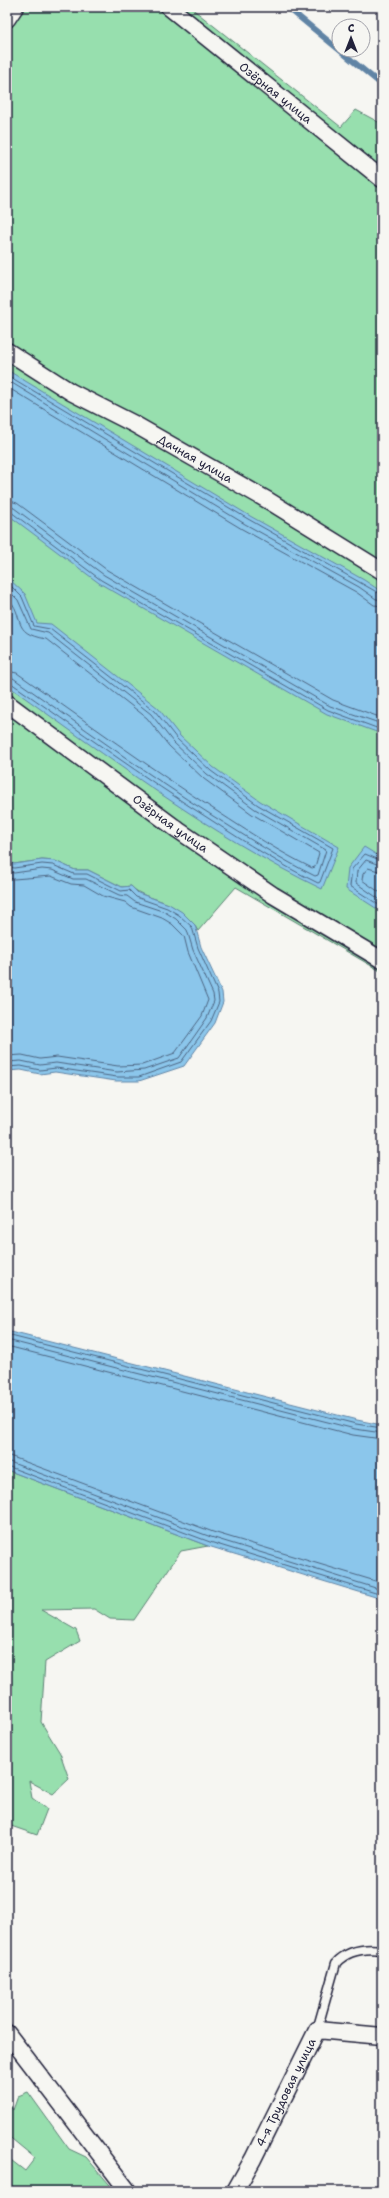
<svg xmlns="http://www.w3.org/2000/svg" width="389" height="2198" viewBox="0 0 389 2198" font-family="'Shantell Sans',sans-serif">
	<rect width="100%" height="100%" fill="#f6f6f2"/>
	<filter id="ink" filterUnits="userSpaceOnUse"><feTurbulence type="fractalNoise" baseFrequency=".025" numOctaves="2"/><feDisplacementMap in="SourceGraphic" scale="8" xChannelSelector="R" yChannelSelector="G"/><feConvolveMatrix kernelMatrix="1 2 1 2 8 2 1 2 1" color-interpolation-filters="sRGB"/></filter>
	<g filter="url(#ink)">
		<g fill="#97dfae" stroke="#5c8074">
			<path d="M7 7H190L341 127 356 110 382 124V972L236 887 198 931C193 921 178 909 168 904 154 897 141 897 131 886L122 887 88 870H75L55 861 42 860 14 864 7 861Z"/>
			<polygon points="7,1470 208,1546 181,1551 134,1620 110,1619 94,1609 41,1610 76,1630 80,1641 45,1662 41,1722 60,1753 69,1779 53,1794 29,1781 32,1798 47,1809 37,1835 11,1826 7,1806"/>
			<polygon points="28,2092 69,2149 86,2157 115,2191 7,2191 7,2157 25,2171 35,2158 7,2135 7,2102 13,2110 18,2096"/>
		</g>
		<g fill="#8bc6eb" stroke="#6184a5">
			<polygon points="7,370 250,516 364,580 382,592 382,734 327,714 99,583 7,514"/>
			<path d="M7 577 25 594 37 623 51 624 158 708 180 736 213 767 260 801 339 847 322 889C210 835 108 757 7 685Z"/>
			<polygon points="364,847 382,858 382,912 346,889 348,868"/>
			<polygon points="42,860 55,861 75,870 88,870 122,887 131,886 138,893 169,904 182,912 195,925 201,947 222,992 223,1002 215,1023 184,1066 139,1081 116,1081 55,1072 40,1074 21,1070 7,1071 7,861 14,864"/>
			<polygon points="7,1331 357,1420 382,1425 382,1599 208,1546 7,1470"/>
		</g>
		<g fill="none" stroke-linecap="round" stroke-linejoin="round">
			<g stroke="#4c6481" stroke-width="1">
				<polyline points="7,375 248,519 382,595"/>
				<polyline points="7,380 245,524 359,587 376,599 382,600"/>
				<polyline points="7,387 242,529 356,592 374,605 382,606"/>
				<polyline points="7,500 17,503 107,570 333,700 382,718"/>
				<polyline points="7,506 14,508 104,575 330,706 382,724"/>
				<polyline points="7,511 11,512 101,580 328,710 382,730"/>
				<path d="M7 582 22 597 34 626 50 629 155 711 177 739 211 771 258 805 333 848 320 882 318 883C281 865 246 843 211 820 143 777 77 729 11 683L7 682"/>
				<path d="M7 589 18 600 31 629 48 633 151 714 173 742 207 774 255 809 326 850 318 875 315 876C280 859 247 837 213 816 145 773 80 725 13 678L7 677"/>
				<path d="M7 597C27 617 9 633 46 639L147 718 169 746 204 779 252 814 319 853 315 867 312 868C279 852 249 832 218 812 150 768 84 720 17 673L7 671"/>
				<polyline points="382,861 365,854 352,869 350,886 382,907"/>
				<polyline points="7,866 14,868 42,864 53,865 74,874 87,874 121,891 129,890 136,897 167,908 179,915 192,927 198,948 218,993 219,1002 211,1021 181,1062 139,1077 117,1077 56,1068 40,1070 21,1066 7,1067"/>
				<polyline points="382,866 366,860 357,871 356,883 382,901"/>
				<polyline points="7,871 14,873 42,869 52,870 73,879 86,879 119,895 127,896 135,902 165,912 176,919 187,930 193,950 213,994 214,1001 207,1018 179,1058 144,1070 117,1072 56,1063 40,1065 21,1061 7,1062"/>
				<polyline points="382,872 368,868 363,874 362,880 382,894"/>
				<polyline points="7,878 14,879 51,876 71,884 84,885 103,896 125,902 131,907 162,918 172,924 184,936 188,952 208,1000 202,1016 175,1053 142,1065 118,1066 57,1057 40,1059 22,1055 7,1056"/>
				<polyline points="7,1335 356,1424 382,1428"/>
				<polyline points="7,1340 355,1429 382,1433"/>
				<polyline points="7,1346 353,1435 382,1439"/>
				<polyline points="7,1455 213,1532 382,1583"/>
				<polyline points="7,1461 211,1537 382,1590"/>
				<polyline points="7,1466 210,1542 382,1595"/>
			</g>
			<polyline stroke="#6184a5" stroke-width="5.5" points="287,7 382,85"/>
			<defs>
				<path id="service" d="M317 2030 336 1963C348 1950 365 1948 382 1950"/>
				<g id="minor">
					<path id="s1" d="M169 7 382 179"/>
					<polyline points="7,19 15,7"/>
					<path id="s2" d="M7 351 71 392 134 424 269 501 382 571"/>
					<path id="s3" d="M7 703 178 830 273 895 382 960"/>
					<polyline points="7,2033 128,2191"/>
					<path id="s4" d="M235 2191 253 2159 317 2030 382 2036"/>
				</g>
			</defs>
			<use href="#service" stroke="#22223b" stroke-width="11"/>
			<use href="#minor" stroke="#22223b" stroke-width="19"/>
			<use href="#service" stroke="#f6f6f2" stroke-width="8"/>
			<use href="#minor" stroke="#f6f6f2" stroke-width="16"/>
		</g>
	</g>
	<g text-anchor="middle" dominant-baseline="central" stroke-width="4" stroke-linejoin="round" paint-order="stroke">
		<g font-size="12" fill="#22223b" stroke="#f6f6f2">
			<text stroke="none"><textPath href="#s1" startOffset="137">Озёрная улица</textPath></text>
			<text stroke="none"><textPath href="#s2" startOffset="217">Дачная улица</textPath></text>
			<text stroke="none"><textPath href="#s3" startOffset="203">Озёрная улица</textPath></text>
			<text stroke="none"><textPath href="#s4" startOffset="111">4-я Трудовая улица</textPath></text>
		</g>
	</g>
	<rect width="389" height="2198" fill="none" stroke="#f6f6f2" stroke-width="24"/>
	<rect x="12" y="12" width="365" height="2174" fill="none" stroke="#22223b" stroke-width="1.5" filter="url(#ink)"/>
	<g transform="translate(351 38)"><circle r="19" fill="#f6f6f2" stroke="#a1a1a9"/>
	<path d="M0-3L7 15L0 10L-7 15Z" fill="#22223b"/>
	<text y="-6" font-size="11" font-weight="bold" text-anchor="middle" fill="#22223b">С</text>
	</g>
</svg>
